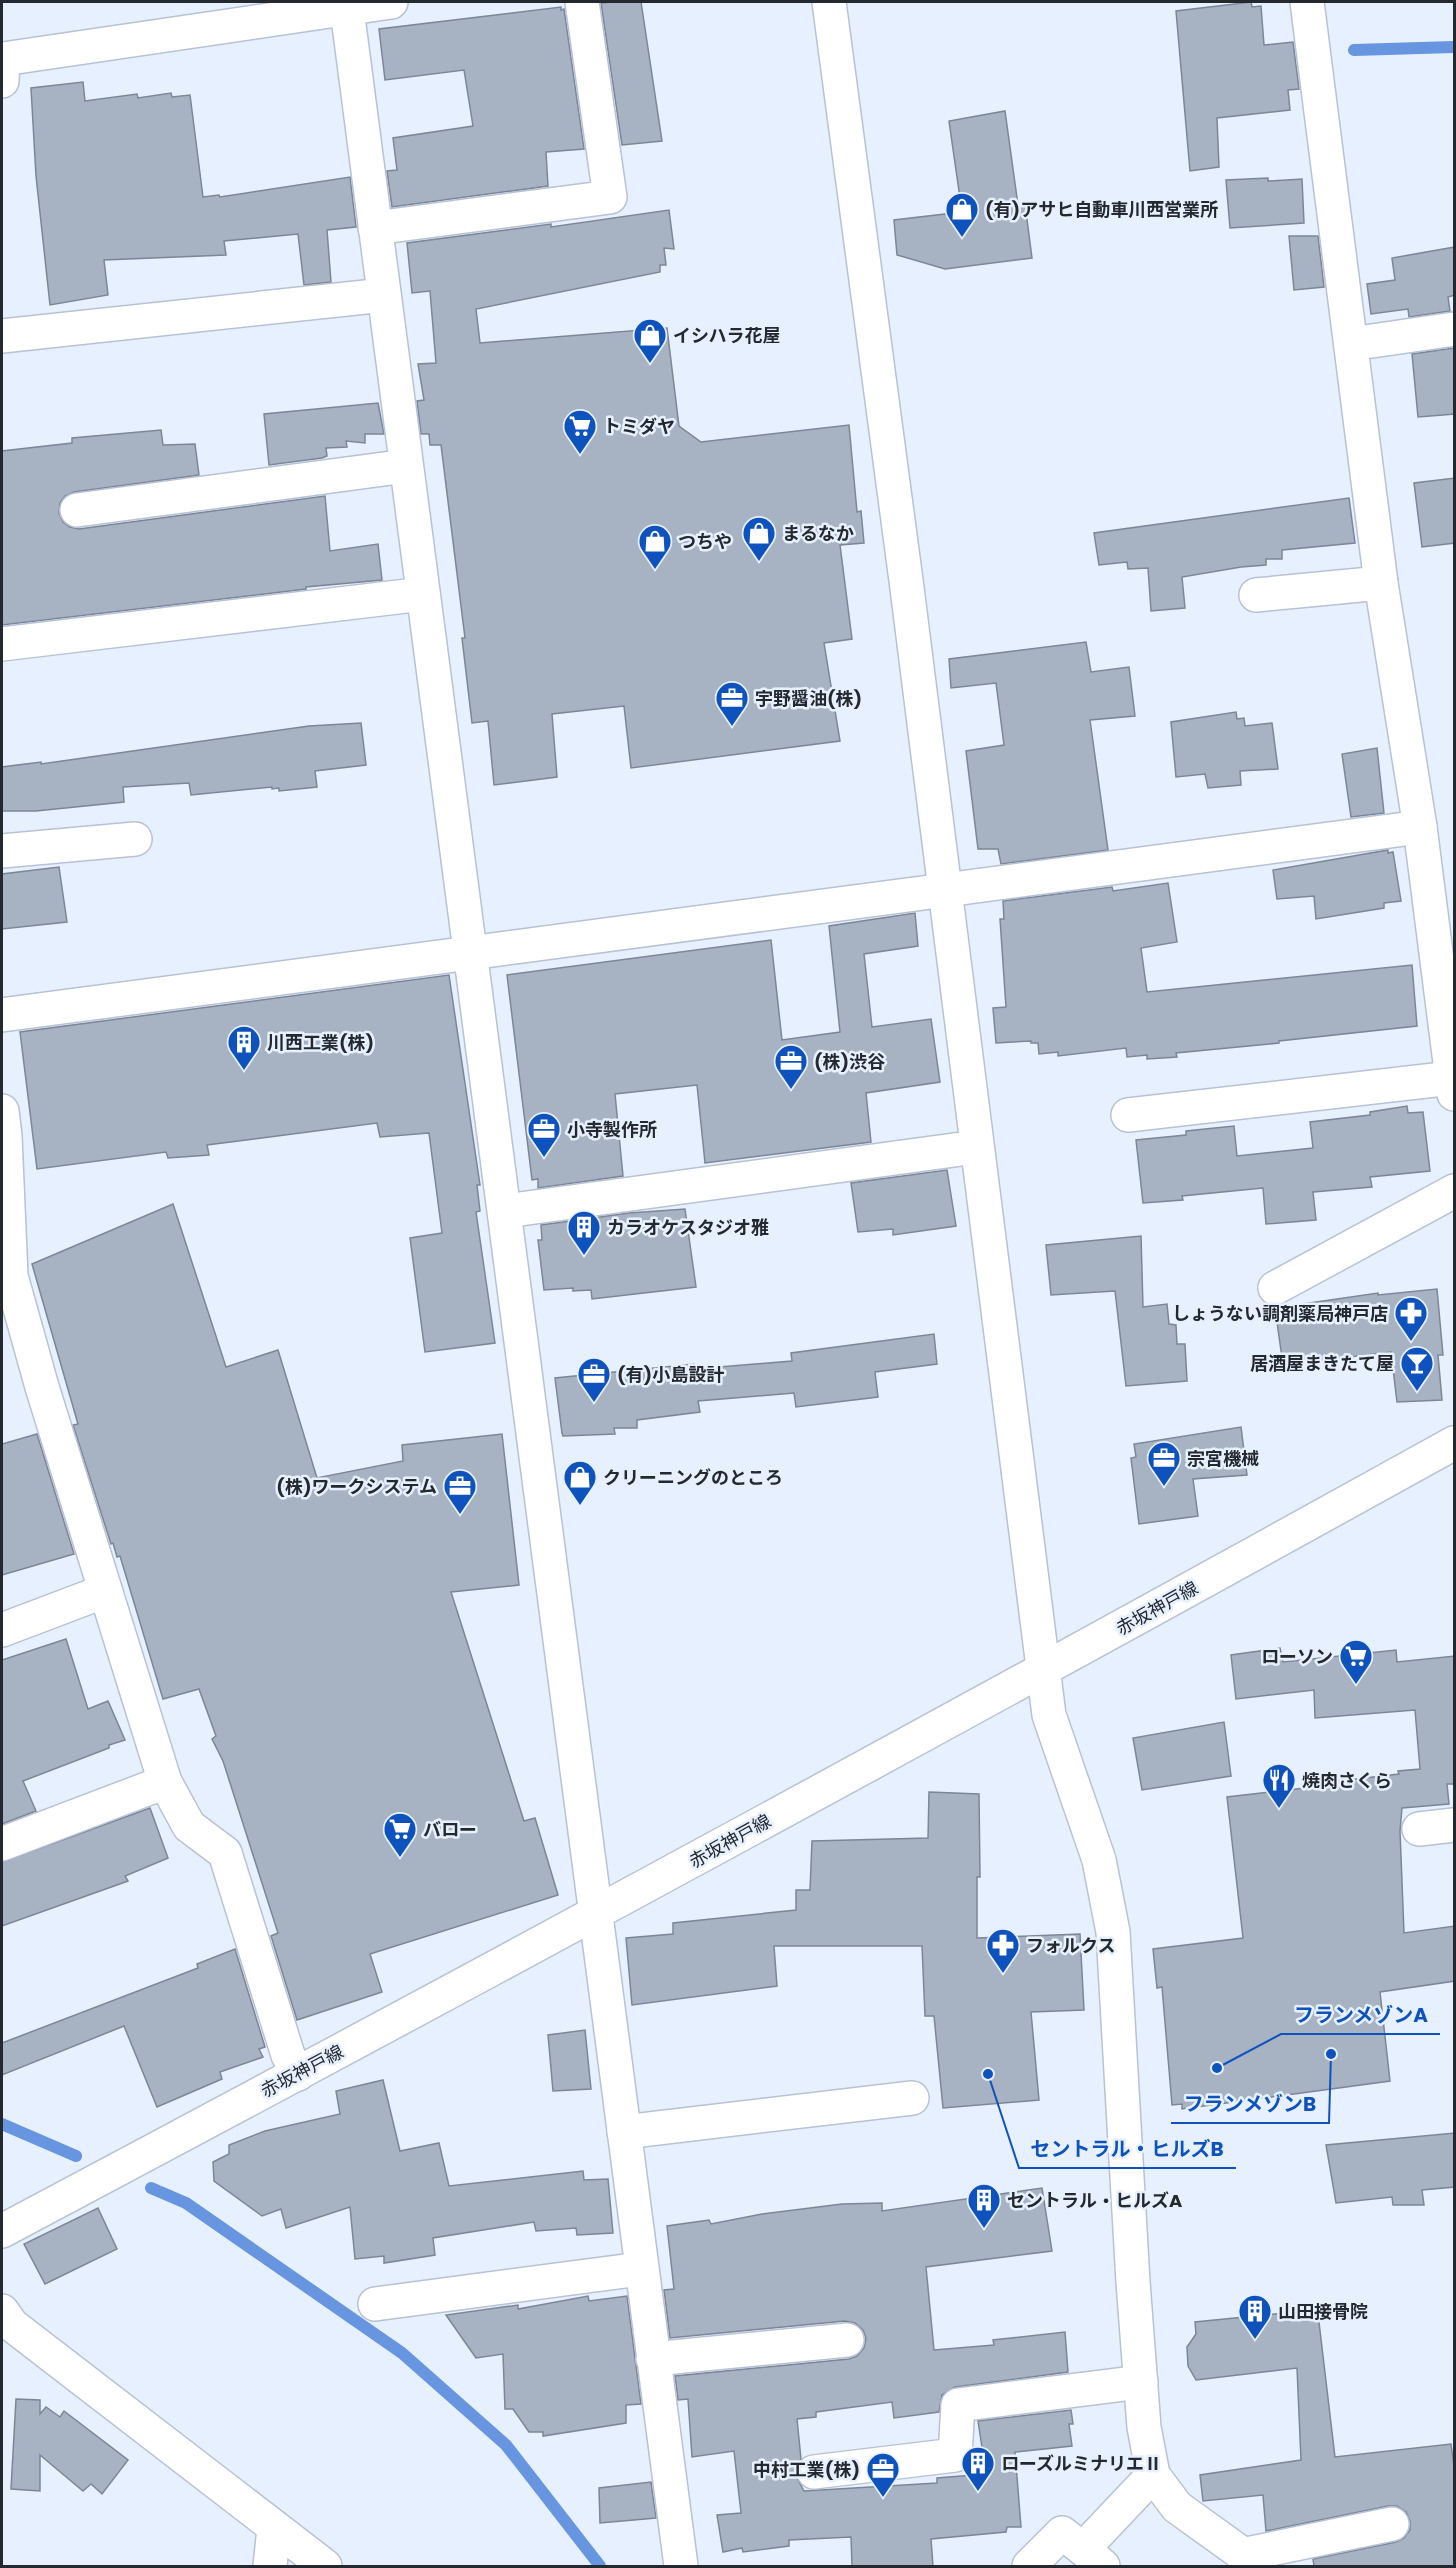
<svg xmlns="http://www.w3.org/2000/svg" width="1456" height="2568" viewBox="0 0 1456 2568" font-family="Poppins,'Noto Sans JP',sans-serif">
	<rect width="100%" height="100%" fill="#e7f0ff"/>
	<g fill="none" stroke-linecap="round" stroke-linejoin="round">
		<g stroke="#6795e0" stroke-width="12">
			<polyline points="1354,50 1454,47"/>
			<polyline points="2,2124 76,2156"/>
			<polyline points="151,2188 186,2203 402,2353 506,2445 600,2566"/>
		</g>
	</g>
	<g fill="#a7b2c3" stroke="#7c8697" stroke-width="1.5">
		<polygon points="613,2 641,2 662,141 622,145 601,3"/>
		<polygon points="1251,2 1252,7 1261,6 1264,45 1293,42 1299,89 1288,90 1290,110 1217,118 1219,167 1190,171 1176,11"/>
		<polygon points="561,7 561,10 564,9 584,149 546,152 548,186 392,207 387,171 397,170 393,138 473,126 464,70 385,80 379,29"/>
		<polygon points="83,82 85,101 137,94 138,98 171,93 172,97 190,95 203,197 219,195 220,197 350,177 356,227 327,230 331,282 304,285 298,234 224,241 226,255 104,260 108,295 50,305 36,176 31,88"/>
		<polygon points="1005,111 1018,205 1025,204 1032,258 945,269 897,255 894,220 962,212 949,121"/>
		<polygon points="1268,178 1268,181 1302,179 1304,223 1230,228 1226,180"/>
		<polygon points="669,210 674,249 664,248 666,265 660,265 660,272 476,309 480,343 667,328 679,426 701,442 849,425 857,512 861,511 864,543 840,545 852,639 824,643 840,741 631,768 624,706 552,714 557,777 494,785 488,721 472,723 462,638 465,638 441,445 430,445 429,434 421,434 417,401 424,400 418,364 436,363 430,291 412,293 407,243 551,224 551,227"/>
		<polygon points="1289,236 1318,236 1324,287 1294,290"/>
		<polygon points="1455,247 1455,295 1448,297 1450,311 1409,317 1408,309 1371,314 1367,284 1395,280 1392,258"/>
		<polygon points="1454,348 1455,414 1418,417 1412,354"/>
		<polygon points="378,403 384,434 365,434 365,443 346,441 347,447 326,448 327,456 322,458 269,465 264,414"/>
		<polygon points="161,430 163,445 195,444 199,475 74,492 65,496 60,503 59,513 63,522 70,527 79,529 325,496 330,551 378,544 382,580 306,587 306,589 2,625 2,451 72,443 72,438"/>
		<polygon points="1455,478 1455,543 1422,547 1414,483"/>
		<polygon points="1349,498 1355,543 1282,550 1282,559 1266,559 1266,565 1241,567 1182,577 1185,608 1151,611 1148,568 1128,569 1127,562 1099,565 1094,533"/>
		<polygon points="1086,642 1091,672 1129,667 1135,716 1090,720 1108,850 1001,864 998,849 978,849 966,751 1004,745 996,683 951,688 949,659"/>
		<polygon points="1236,712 1237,719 1244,718 1245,726 1272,723 1278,769 1240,771 1241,785 1208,788 1205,774 1176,777 1171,722"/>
		<polygon points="361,723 366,765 315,771 317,787 279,791 279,788 272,789 272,787 191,795 189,783 123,787 124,802 36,811 2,811 2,767 41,762 41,764 309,726"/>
		<polygon points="1377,748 1384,813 1351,817 1342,754"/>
		<polygon points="1388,850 1388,853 1393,852 1401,901 1384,903 1384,908 1316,919 1314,896 1277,899 1273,870"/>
		<polygon points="59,867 67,922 2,929 2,874"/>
		<polygon points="1168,883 1177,942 1141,948 1147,992 1412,965 1417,1026 1279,1041 1279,1043 1176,1053 1177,1057 1147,1059 1147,1055 1127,1057 1126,1048 1058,1056 1058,1052 1039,1054 1038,1043 1031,1043 1031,1041 996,1043 993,1008 1006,1007 1000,919 1004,919 1003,901 1112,887 1113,891"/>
		<polygon points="915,913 918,946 864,954 872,1027 931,1019 940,1082 866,1093 871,1142 705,1163 697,1085 615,1094 623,1176 538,1188 538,1179 532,1180 507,975 771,940 782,1040 840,1032 829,926"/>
		<polygon points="449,975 480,1185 477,1185 480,1211 476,1212 495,1343 425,1352 410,1238 442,1233 429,1133 380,1137 377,1123 207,1145 209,1155 168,1158 166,1152 37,1169 20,1032"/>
		<polygon points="1407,1106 1408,1113 1423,1112 1430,1171 1370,1177 1372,1187 1313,1192 1316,1220 1266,1224 1263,1188 1182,1196 1183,1200 1143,1203 1136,1140 1186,1135 1186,1131 1234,1126 1237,1156 1313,1148 1310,1122 1370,1115 1370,1112"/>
		<polygon points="947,1170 956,1226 893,1235 893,1229 858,1232 851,1183"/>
		<polygon points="173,1204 226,1367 278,1350 317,1478 403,1461 402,1445 502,1434 519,1585 451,1592 524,1821 535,1818 558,1895 370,1954 382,1992 297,2020 271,1936 278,1933 223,1761 212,1739 216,1736 199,1689 163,1699 120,1556 117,1557 113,1543 111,1544 73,1425 78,1424 32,1264"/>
		<polygon points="685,1209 696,1287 592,1299 591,1290 573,1291 573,1288 544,1290 538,1240 542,1240 541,1225 629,1213"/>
		<polygon points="1141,1236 1143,1307 1167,1304 1169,1324 1176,1325 1177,1344 1185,1344 1187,1381 1126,1386 1115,1291 1051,1295 1046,1245"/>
		<polygon points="1437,1289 1443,1355 1438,1355 1442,1400 1397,1402 1391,1352 1283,1365 1275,1308 1378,1293 1378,1295"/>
		<polygon points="934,1334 937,1364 875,1372 878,1397 796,1407 794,1393 698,1401 700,1412 637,1420 637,1428 614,1428 615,1434 563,1436 562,1433 555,1378 694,1364 695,1369 792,1361 791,1353"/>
		<polygon points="1241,1427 1247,1475 1193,1479 1198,1516 1139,1524 1131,1458 1136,1457 1134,1444"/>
		<polygon points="37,1434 74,1554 2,1575 2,1444"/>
		<polygon points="66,1639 88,1709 108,1701 125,1740 109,1745 109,1748 23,1781 36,1811 2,1824 2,1660"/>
		<polygon points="1280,1648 1283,1662 1396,1650 1397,1662 1455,1656 1455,1784 1447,1784 1449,1804 1402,1808 1400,1831 1404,1933 1455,1926 1455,1981 1380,1992 1390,2081 1182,2109 1182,2104 1172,2105 1162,1987 1157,1988 1153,1949 1243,1938 1227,1797 1331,1785 1330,1782 1399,1774 1398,1771 1420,1769 1415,1710 1315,1718 1314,1690 1236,1699 1231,1655"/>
		<polygon points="1224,1722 1231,1776 1142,1790 1133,1738"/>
		<polygon points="929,1792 979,1794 980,1877 977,1877 977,1938 1080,1934 1084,2010 1031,2012 1039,2100 943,2108 934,2016 925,2016 922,1946 774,1946 777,1986 632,2005 626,1938 673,1934 673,1923 796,1910 796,1890 810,1890 812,1841 928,1838"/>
		<polygon points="150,1808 168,1858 125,1876 128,1881 2,1926 2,1862"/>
		<polygon points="235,1949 265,2047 259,2049 263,2057 220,2072 222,2079 157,2107 124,2026 2,2075 2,2043 198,1968 197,1964"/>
		<polygon points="585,2030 591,2089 553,2091 548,2035"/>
		<polygon points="383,2080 400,2151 439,2143 449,2186 583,2171 584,2180 608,2179 613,2233 577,2235 576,2228 536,2231 534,2222 433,2238 435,2255 384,2263 384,2256 355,2259 350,2207 286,2228 281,2209 262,2216 214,2181 213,2162 229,2154 229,2145 265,2131 340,2114 336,2091"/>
		<polygon points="1455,2133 1455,2187 1422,2190 1424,2205 1393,2205 1392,2197 1336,2203 1326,2145"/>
		<polygon points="1042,2188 1052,2251 926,2267 934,2350 994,2345 993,2340 1065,2332 1068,2372 955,2387 942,2395 939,2412 894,2418 892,2402 816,2412 816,2417 797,2419 801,2459 797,2465 795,2474 804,2491 937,2483 937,2478 986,2474 978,2421 1071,2410 1073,2424 1069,2424 1072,2446 1015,2452 1021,2527 1007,2527 1006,2532 931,2539 933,2566 852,2566 851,2537 789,2540 789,2546 743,2552 742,2548 723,2552 717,2515 741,2513 734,2451 692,2457 688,2399 678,2400 675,2376 849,2359 857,2356 864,2348 866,2338 863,2330 855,2323 845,2321 670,2338 664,2290 674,2289 667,2226 709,2220 711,2224 762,2214 842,2204 882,2203 882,2211"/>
		<polygon points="98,2208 117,2249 45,2284 24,2244"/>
		<polygon points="588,2296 589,2301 627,2296 641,2404 626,2405 626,2423 543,2436 543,2432 529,2432 513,2409 505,2409 503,2354 476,2358 446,2315 518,2305 518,2309"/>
		<polygon points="1314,2310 1315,2314 1318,2314 1335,2457 1451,2444 1455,2474 1455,2566 1314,2566 1313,2559 1396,2542 1404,2538 1410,2530 1410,2521 1406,2512 1397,2506 1388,2506 1266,2531 1263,2495 1203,2501 1200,2475 1301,2460 1297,2368 1196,2380 1188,2366 1187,2347 1196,2334 1195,2322"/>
		<polygon points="16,2399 40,2400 40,2414 46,2407 60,2417 64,2411 128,2460 102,2494 91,2484 83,2491 40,2455 40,2491 11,2489"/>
		<polygon points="651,2482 656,2518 600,2523 599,2488"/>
	</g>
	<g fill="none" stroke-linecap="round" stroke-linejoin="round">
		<defs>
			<g id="minor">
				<polyline points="346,2 681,2566"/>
				<polyline points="829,2 907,588 1049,1715 1099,1860 1113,1932 1133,2282 1144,2427 1153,2475 1177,2507 1259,2566"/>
				<polyline points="1307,2 1381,583 1420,827 1454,1094"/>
				<polyline points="2,81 3,59 391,2"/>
				<polyline points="375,228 610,197 582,2"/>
				<polyline points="2,336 384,295"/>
				<polyline points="1351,344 1454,329"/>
				<polyline points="77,510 406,466"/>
				<polyline points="1256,595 1381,583"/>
				<polyline points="2,644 423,594"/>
				<polyline points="2,851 135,839"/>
				<polyline points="2,1015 1420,827"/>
				<polyline points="2,1111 5,1136 11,1276 42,1387 165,1782 189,1826 225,1853 288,2055 298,2074"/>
				<polyline points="1128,1115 1452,1078"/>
				<polyline points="505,1211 976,1147"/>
				<polyline points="1275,1288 1454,1191"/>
				<polyline points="2,1630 105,1591"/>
				<polyline points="1419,1829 1454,1825"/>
				<polyline points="2,1844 165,1782"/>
				<polyline points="624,2132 912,2098"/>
				<polyline points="375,2304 640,2269"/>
				<polyline points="2,2311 12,2325 325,2566"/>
				<polyline points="653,2359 847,2340"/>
				<polyline points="814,2472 955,2455 958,2405 1141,2382"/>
				<polyline points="1242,2555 1392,2524"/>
				<polyline points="270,2566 274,2528"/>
				<polyline points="1029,2566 1062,2533 1083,2549"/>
				<polyline points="1103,2566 1083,2549 1153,2475"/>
			</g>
			<path id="secondary" d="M2 2231C488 1973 972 1710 1454 1443"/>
		</defs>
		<use href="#minor" stroke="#b7c2d4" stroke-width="36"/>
		<use href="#secondary" stroke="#b7c2d4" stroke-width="36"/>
		<use href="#minor" stroke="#fff" stroke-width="33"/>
		<use href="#secondary" stroke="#fff" stroke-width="33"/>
	</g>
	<defs>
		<symbol id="shop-pin" viewBox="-11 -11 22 30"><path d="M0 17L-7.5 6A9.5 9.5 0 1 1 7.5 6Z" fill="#0e53bd" stroke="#e7f0ff"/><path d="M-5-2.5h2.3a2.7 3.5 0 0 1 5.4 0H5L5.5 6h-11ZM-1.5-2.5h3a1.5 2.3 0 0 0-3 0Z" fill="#fff"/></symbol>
		<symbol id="supermarket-pin" viewBox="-11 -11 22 30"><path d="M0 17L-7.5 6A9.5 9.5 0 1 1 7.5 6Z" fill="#0e53bd" stroke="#e7f0ff"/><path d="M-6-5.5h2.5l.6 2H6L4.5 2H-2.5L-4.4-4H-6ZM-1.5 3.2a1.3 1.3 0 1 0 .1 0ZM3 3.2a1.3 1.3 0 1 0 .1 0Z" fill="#fff"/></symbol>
		<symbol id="office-pin" viewBox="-11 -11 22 30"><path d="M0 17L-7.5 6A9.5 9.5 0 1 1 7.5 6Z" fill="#0e53bd" stroke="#e7f0ff"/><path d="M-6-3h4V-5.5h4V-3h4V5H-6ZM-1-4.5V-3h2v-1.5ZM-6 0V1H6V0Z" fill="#fff"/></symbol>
		<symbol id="building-pin" viewBox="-11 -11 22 30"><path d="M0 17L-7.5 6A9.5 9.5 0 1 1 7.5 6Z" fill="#0e53bd" stroke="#e7f0ff"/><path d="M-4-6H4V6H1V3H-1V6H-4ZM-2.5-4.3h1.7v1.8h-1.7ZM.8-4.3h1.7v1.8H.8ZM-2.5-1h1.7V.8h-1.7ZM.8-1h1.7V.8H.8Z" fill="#fff"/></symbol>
		<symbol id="pharmacy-pin" viewBox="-11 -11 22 30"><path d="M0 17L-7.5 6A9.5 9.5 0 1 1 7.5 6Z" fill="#0e53bd" stroke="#e7f0ff"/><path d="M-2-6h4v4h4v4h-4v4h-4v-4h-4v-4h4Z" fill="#fff"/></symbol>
		<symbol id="bar-pin" viewBox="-11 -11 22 30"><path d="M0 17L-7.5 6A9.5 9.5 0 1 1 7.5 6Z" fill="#0e53bd" stroke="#e7f0ff"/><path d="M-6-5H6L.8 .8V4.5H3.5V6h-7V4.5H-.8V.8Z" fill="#fff"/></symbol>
		<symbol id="restaurant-pin" viewBox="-11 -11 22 30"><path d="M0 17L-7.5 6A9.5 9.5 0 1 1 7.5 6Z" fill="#0e53bd" stroke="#e7f0ff"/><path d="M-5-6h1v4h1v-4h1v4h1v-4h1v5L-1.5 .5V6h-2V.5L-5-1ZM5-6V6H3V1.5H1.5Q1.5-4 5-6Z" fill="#fff"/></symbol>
	</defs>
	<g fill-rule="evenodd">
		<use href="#shop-pin" x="943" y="190" width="38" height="52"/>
		<use href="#shop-pin" x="631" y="316" width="38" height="52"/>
		<use href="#supermarket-pin" x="561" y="407" width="38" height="52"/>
		<use href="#shop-pin" x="740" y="514" width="38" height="52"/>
		<use href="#shop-pin" x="636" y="522" width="38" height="52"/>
		<use href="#office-pin" x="713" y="679" width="38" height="52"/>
		<use href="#building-pin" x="225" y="1023" width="38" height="52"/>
		<use href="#office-pin" x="772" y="1042" width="38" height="52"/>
		<use href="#office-pin" x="525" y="1110" width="38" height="52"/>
		<use href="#building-pin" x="565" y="1208" width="38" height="52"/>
		<use href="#pharmacy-pin" x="1392" y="1294" width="38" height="52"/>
		<use href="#bar-pin" x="1398" y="1344" width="38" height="52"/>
		<use href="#office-pin" x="575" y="1355" width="38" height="52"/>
		<use href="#office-pin" x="1145" y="1439" width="38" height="52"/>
		<use href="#shop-pin" x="561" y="1458" width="38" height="52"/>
		<use href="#office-pin" x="441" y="1467" width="38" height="52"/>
		<use href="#supermarket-pin" x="1337" y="1637" width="38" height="52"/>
		<use href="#restaurant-pin" x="1260" y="1761" width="38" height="52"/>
		<use href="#supermarket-pin" x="381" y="1810" width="38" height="52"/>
		<use href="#pharmacy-pin" x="984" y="1926" width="38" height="52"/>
		<use href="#building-pin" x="965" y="2181" width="38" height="52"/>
		<use href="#building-pin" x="1236" y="2292" width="38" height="52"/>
		<use href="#building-pin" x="959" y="2444" width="38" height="52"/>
		<use href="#office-pin" x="864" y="2450" width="38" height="52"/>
	</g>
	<g text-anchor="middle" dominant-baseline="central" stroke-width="5" stroke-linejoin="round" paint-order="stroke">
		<g font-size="18" font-weight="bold" fill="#24292f" stroke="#e7f0ff" text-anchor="start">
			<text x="985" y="209">(有)アサヒ自動車川西営業所</text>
			<text x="673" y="335">イシハラ花屋</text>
			<text x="603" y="426">トミダヤ</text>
			<text x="782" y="533">まるなか</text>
			<text x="678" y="541">つちや</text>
			<text x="755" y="698">宇野醤油(株)</text>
			<text x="267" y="1042">川西工業(株)</text>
			<text x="814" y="1061">(株)渋谷</text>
			<text x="567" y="1129">小寺製作所</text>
			<text x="607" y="1227">カラオケスタジオ雅</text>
			<text x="1388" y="1313" text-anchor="end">しょうない調剤薬局神戸店</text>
			<text x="1394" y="1363" text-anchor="end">居酒屋まきたて屋</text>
			<text x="617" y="1374">(有)小島設計</text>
			<text x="1187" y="1458">宗宮機械</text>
			<text x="603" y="1477">クリーニングのところ</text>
			<text x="437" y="1486" text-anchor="end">(株)ワークシステム</text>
			<text x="1333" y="1656" text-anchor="end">ローソン</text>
			<text x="1302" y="1780">焼肉さくら</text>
			<text x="423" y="1829">バロー</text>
			<text x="1026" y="1945">フォルクス</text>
			<text x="1007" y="2200">セントラル・ヒルズA</text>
			<text x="1278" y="2311">山田接骨院</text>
			<text x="1001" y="2463">ローズルミナリエⅡ</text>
			<text x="860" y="2469" text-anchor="end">中村工業(株)</text>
		</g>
		<g font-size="18" fill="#24292f" stroke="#e7f0ff">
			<text transform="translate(1157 1608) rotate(-29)">赤坂神戸線</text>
			<text transform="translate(730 1841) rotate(-29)">赤坂神戸線</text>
			<text transform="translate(302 2071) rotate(-28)">赤坂神戸線</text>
		</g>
	</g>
	<path fill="none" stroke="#0e53bd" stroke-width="2" d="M1217 2068L1281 2034H1440M1331 2054L1329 2123H1171M988 2074L1019 2168H1236"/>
	<g fill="#0e53bd" stroke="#e7f0ff" stroke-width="2">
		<circle cx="1217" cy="2068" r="6"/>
		<circle cx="1331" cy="2054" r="6"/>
		<circle cx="988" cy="2074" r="6"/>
	</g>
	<g font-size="20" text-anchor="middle" font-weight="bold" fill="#0e53bd" stroke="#e7f0ff" stroke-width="5" stroke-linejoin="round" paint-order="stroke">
		<text x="1361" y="2022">フランメゾンA</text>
		<text x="1250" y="2111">フランメゾンB</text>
		<text x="1127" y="2156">セントラル・ヒルズB</text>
	</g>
	<rect width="1456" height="2568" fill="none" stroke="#24292f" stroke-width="6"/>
</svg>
